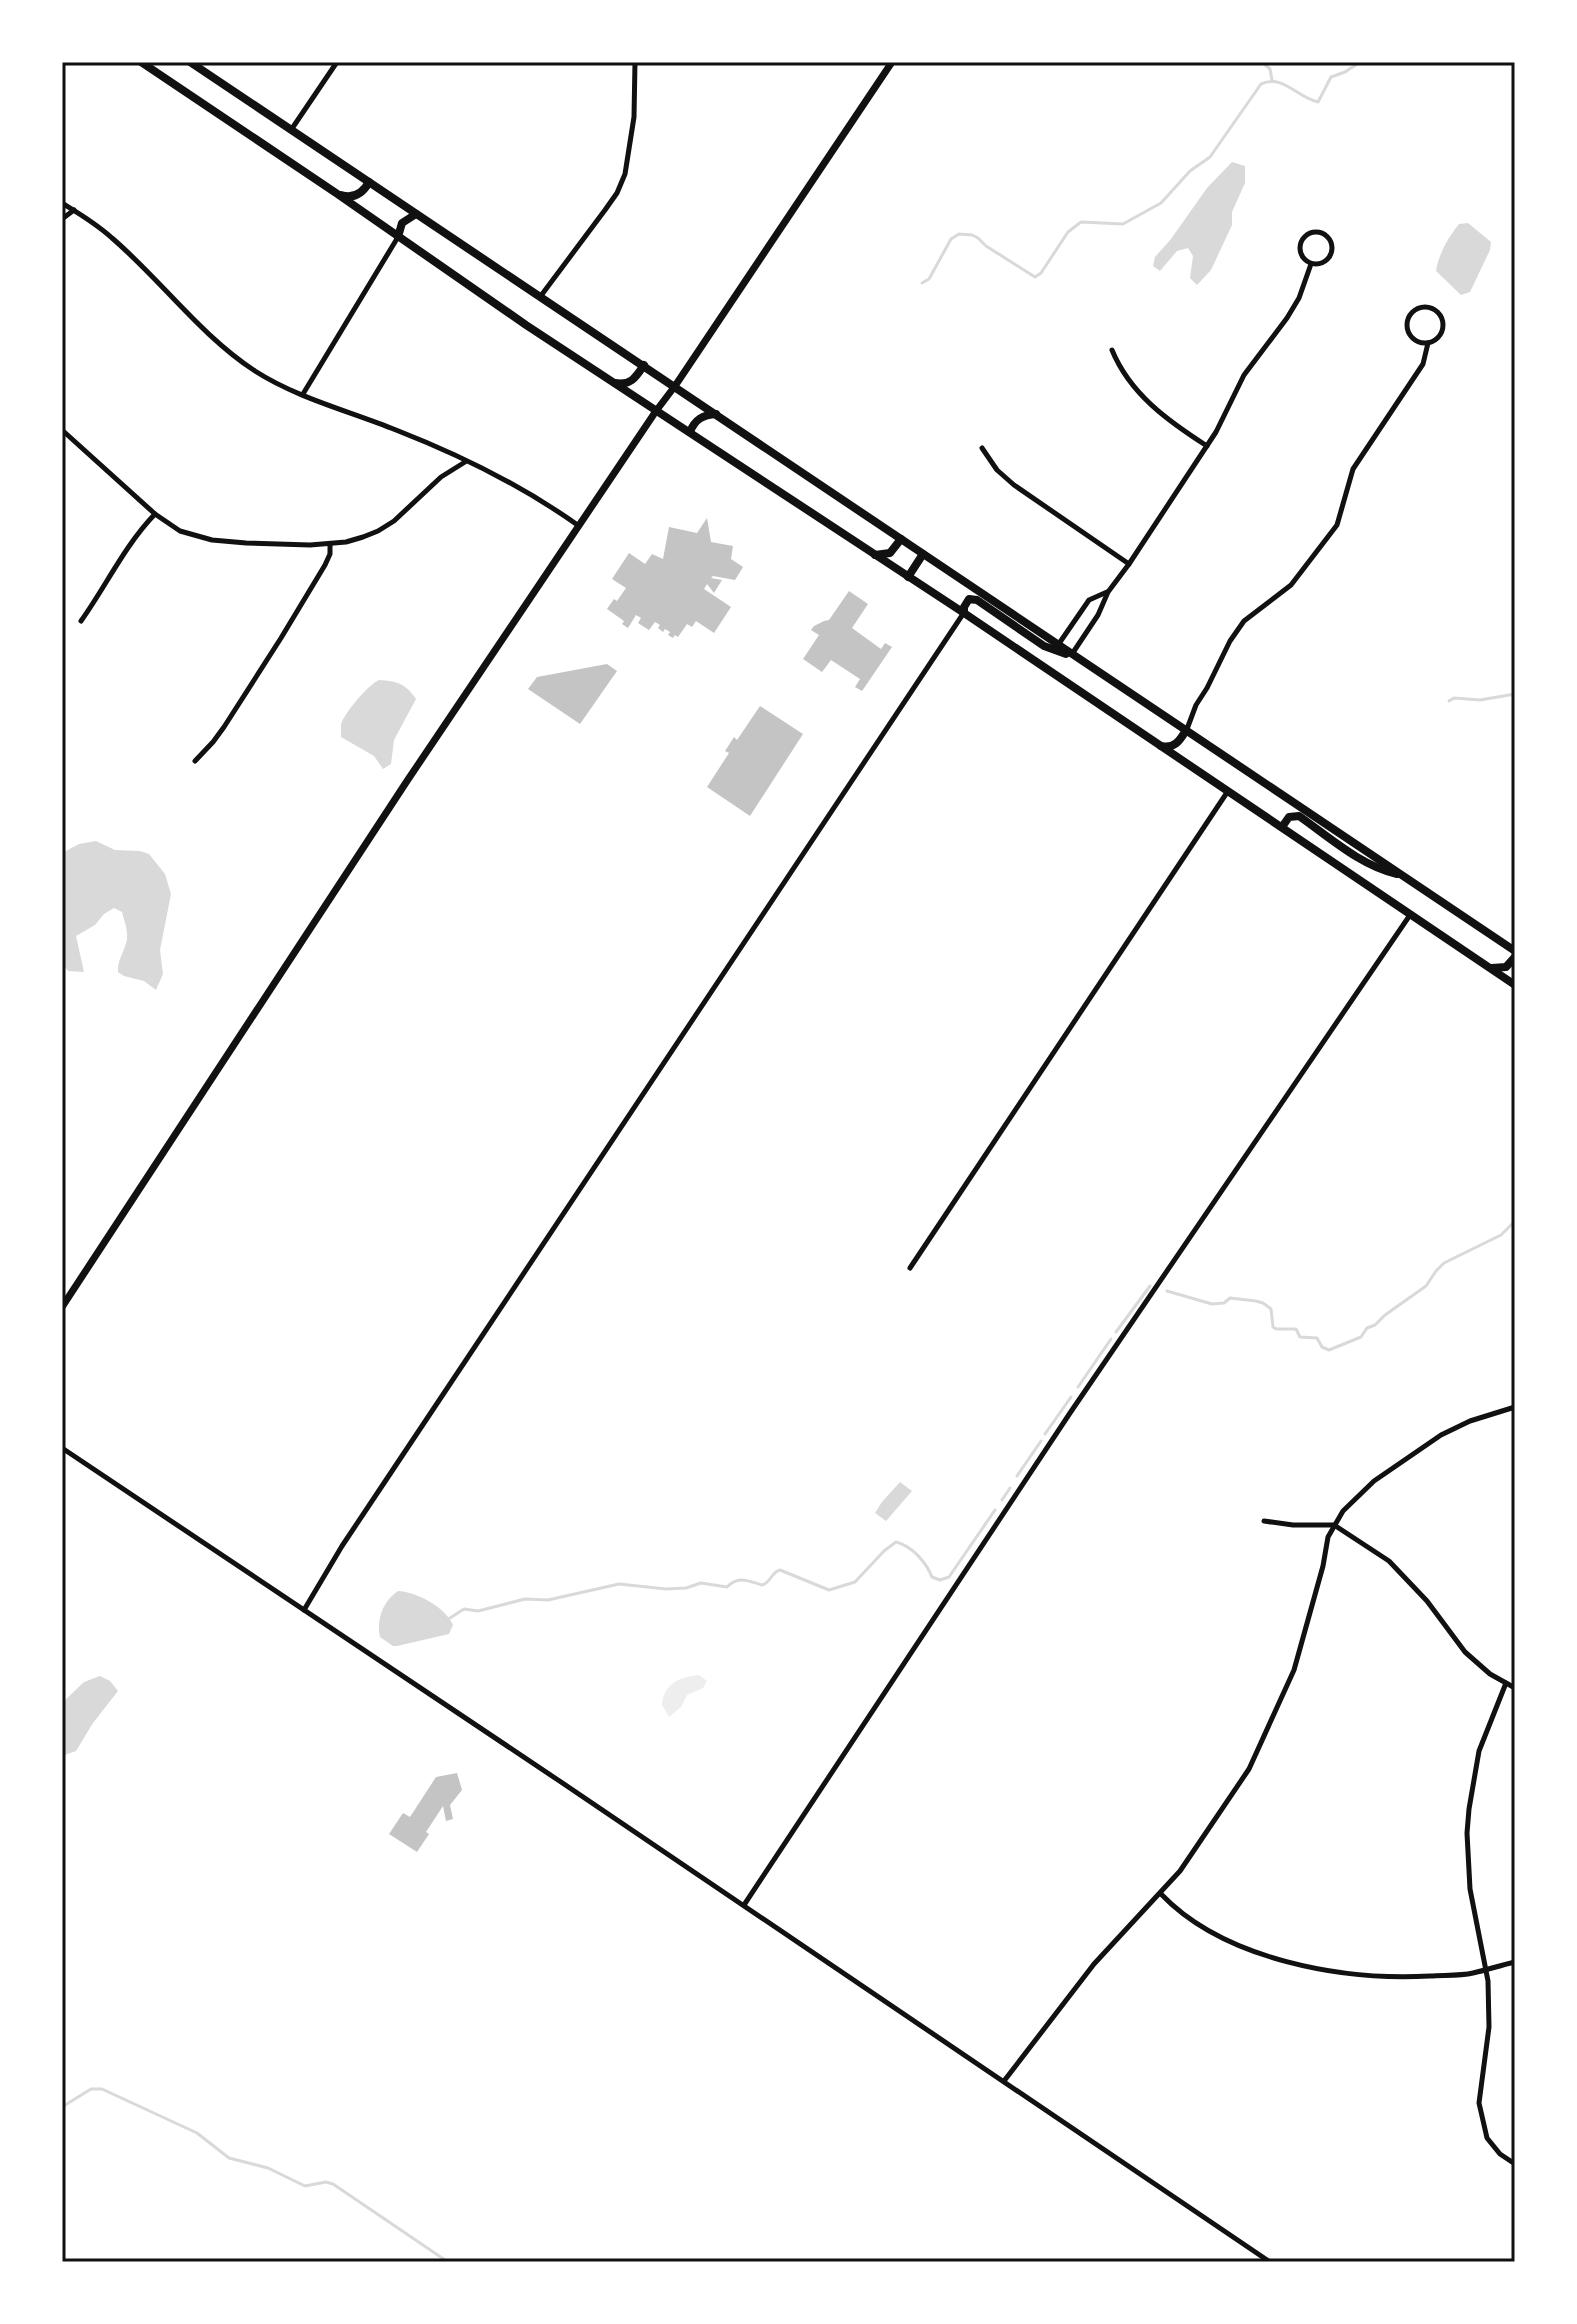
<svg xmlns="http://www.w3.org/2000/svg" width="1577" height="2324" viewBox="0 0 1577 2324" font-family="'Work Sans',sans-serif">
	<rect width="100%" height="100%" fill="#fff"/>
	<path fill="#eee" d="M699 1675 707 1681 703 1688 687 1695 681 1707 669 1717 662 1705C664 1683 680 1677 699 1675Z"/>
	<g fill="#d9d9d9">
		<polygon points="1232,162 1245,166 1245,183 1232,212 1232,225 1211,270 1197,285 1190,278 1193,256 1188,248 1177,251 1160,271 1153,266 1155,257 1171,239 1207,188"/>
		<path d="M1468 223 1491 242 1490 250 1470 292 1461 295 1436 271C1439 253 1448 238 1459 224Z"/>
		<path d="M379 680C397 681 406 684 416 699L394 740 391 764 383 769 374 756 341 737C341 736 341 725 341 724 346 711 367 686 379 680Z"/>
		<path d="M96 841 115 850 140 851 149 854 165 874 171 894 160 950 163 974 156 990 144 981 124 976 118 972C117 960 125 951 127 939 128 929 124 921 122 912L114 908 104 914 95 925 76 936 84 972 68 971 62 964V853L79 844Z"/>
		<polygon points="900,1482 912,1491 886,1521 875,1513 882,1502"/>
		<path d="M398 1591C417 1592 445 1607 453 1625L449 1634 397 1646H393L380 1637C376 1620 383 1601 398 1591Z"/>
		<polygon points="100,1676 110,1681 118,1691 93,1723 76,1751 62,1756 62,1703 84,1682"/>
	</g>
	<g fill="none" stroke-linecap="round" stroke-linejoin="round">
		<g stroke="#d9d9d9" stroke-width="3">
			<polyline points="1262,62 1270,69 1272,80"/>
			<path d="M922 283 929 279 951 239 959 234 972 235 978 238 986 246 1035 277 1041 273 1068 232 1081 222 1123 224 1161 203 1190 171 1210 157 1261 84C1284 74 1297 98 1318 102L1331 77 1345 72 1360 62"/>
			<polyline points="1449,701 1454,698 1480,700 1515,694"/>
			<polyline points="1167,1291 1212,1304 1224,1303 1230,1298 1256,1301 1263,1303 1271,1309 1273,1327 1276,1329 1296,1329 1300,1337 1317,1338 1322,1347 1329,1350 1361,1337 1367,1328 1375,1325 1385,1315 1426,1286 1436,1271 1444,1263 1501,1235 1515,1221"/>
			<polyline points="1116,1332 1150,1286"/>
			<polyline points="1078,1387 1111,1339"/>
			<polyline points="1045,1434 1071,1397"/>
			<polyline points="1017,1476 1041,1441"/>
			<polyline points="1002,1500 1010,1488"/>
			<path d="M450 1618 464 1609 478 1611 525 1599 548 1600 619 1584 666 1589 686 1588 701 1583 727 1587C738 1575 749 1581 762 1585 771 1583 771 1572 780 1570L829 1590 855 1582 884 1551 896 1542C912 1546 926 1562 932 1577L940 1580 949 1577 995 1510"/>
			<polyline points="62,2107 91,2089 102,2089 197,2133 229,2158 268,2168 305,2186 326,2182 333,2184 448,2262"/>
		</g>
	</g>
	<g fill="#c4c4c4">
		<polygon points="707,518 711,542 733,546 731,559 743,567 735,580 713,576 711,578 722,580 714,593 707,584 704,589 731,607 714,633 696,621 692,627 687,624 678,637 675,635 673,638 668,635 670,632 665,629 663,632 658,628 660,625 655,622 649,630 638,623 641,618 636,615 628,628 622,624 624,621 607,609 614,599 617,601 626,588 612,579 629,553 645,564 652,554 663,559 669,527 697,533"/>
		<polygon points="849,591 868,604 852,628 881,649 885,643 892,647 862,691 855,687 860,679 831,660 822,672 803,659 819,635 811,630 814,626 824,621 829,620"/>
		<polygon points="607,664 617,671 580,724 528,689 537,677"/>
		<polygon points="760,706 803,734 750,816 707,787 729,753 725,751 734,737 737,740"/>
		<polygon points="457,1773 462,1790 450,1805 453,1819 446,1821 443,1806 426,1832 429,1834 417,1852 389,1834 403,1813 410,1817 436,1777"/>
	</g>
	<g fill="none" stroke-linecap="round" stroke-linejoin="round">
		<g stroke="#111" stroke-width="5">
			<polyline points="291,130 337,62"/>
			<path d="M62 203C80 214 97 224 112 238 161 280 200 335 255 371 297 398 349 411 396 430 460 455 523 486 579 526"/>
			<polyline points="62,219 74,210"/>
			<circle cx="1316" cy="248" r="16"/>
			<polyline points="540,297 605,210 617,193 625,174 634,117 635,62"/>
			<circle cx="1425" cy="325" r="18"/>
			<path d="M1112 350C1130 394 1168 421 1207 446"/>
			<polyline points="303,394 398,237"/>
			<polyline points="62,430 155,514 180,531 212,540 246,543 310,545 346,542 363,537 378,531 394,521 441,477 465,462"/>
			<polyline points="982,448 997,470 1014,485 1129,564"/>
			<path d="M81 621C106 586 125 545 155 514"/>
			<polyline points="1058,645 1089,600 1107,592"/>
			<polyline points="1072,654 1098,615 1108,592 1129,564 1216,432 1244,375 1287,318 1299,298 1311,264"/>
			<polyline points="1187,729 1196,705 1207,688 1230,641 1244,621 1291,585 1337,525 1353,469 1423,364 1428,343"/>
			<polyline points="195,761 213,742 224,727 281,638 325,565 330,554 330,544"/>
			<polyline points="910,1268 1228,791"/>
			<polyline points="62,1448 558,1780 1270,2262"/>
			<polyline points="1264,1521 1293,1525 1334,1525 1389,1561 1427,1601 1465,1652 1490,1674 1515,1688"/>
			<polyline points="304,1610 342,1546 386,1480 963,614"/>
			<polyline points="1506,1683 1479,1751 1469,1809 1467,1833 1470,1889 1488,1981 1489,2027 1479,2103 1487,2138 1500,2154 1515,2164"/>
			<path d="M1161 1894C1224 1960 1343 1981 1430 1976 1444 1975 1460 1976 1473 1973 1487 1970 1501 1965 1515 1962"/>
			<polyline points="744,1905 1070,1413 1410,915"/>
			<polyline points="1004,2081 1094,1964 1180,1871 1249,1769 1294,1670 1323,1566 1328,1537 1343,1511 1374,1481 1441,1435 1470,1421 1515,1407"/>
		</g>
		<polyline stroke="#111" stroke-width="7" points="62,1307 407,781 656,411 675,386 892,62"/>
		<g stroke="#111" stroke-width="8">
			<polyline points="141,62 336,193 526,325 964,613 1515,985"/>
			<polyline points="190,62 1515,951"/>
			<path d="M341 195C354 199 363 193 369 182"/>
			<polyline points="398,237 402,223 416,214"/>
			<path d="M615 383C631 386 636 377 644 365"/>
			<path d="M690 432C695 419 703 415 716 414"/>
			<polyline points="875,555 890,553 901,539"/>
			<polyline points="908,577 923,554"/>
			<polyline points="964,613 964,607 969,599 977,600 1044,646 1066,654"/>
			<path d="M1161 746C1174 749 1180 741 1186 730"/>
			<path d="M1282 827 1289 817 1299 816C1329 837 1361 866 1397 874"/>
			<polyline points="1492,968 1506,967 1515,957"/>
		</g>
	</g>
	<rect width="1577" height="2324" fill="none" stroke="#ffffff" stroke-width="128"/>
	<rect x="64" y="64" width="1449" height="2196" fill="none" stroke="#111" stroke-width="3"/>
</svg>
